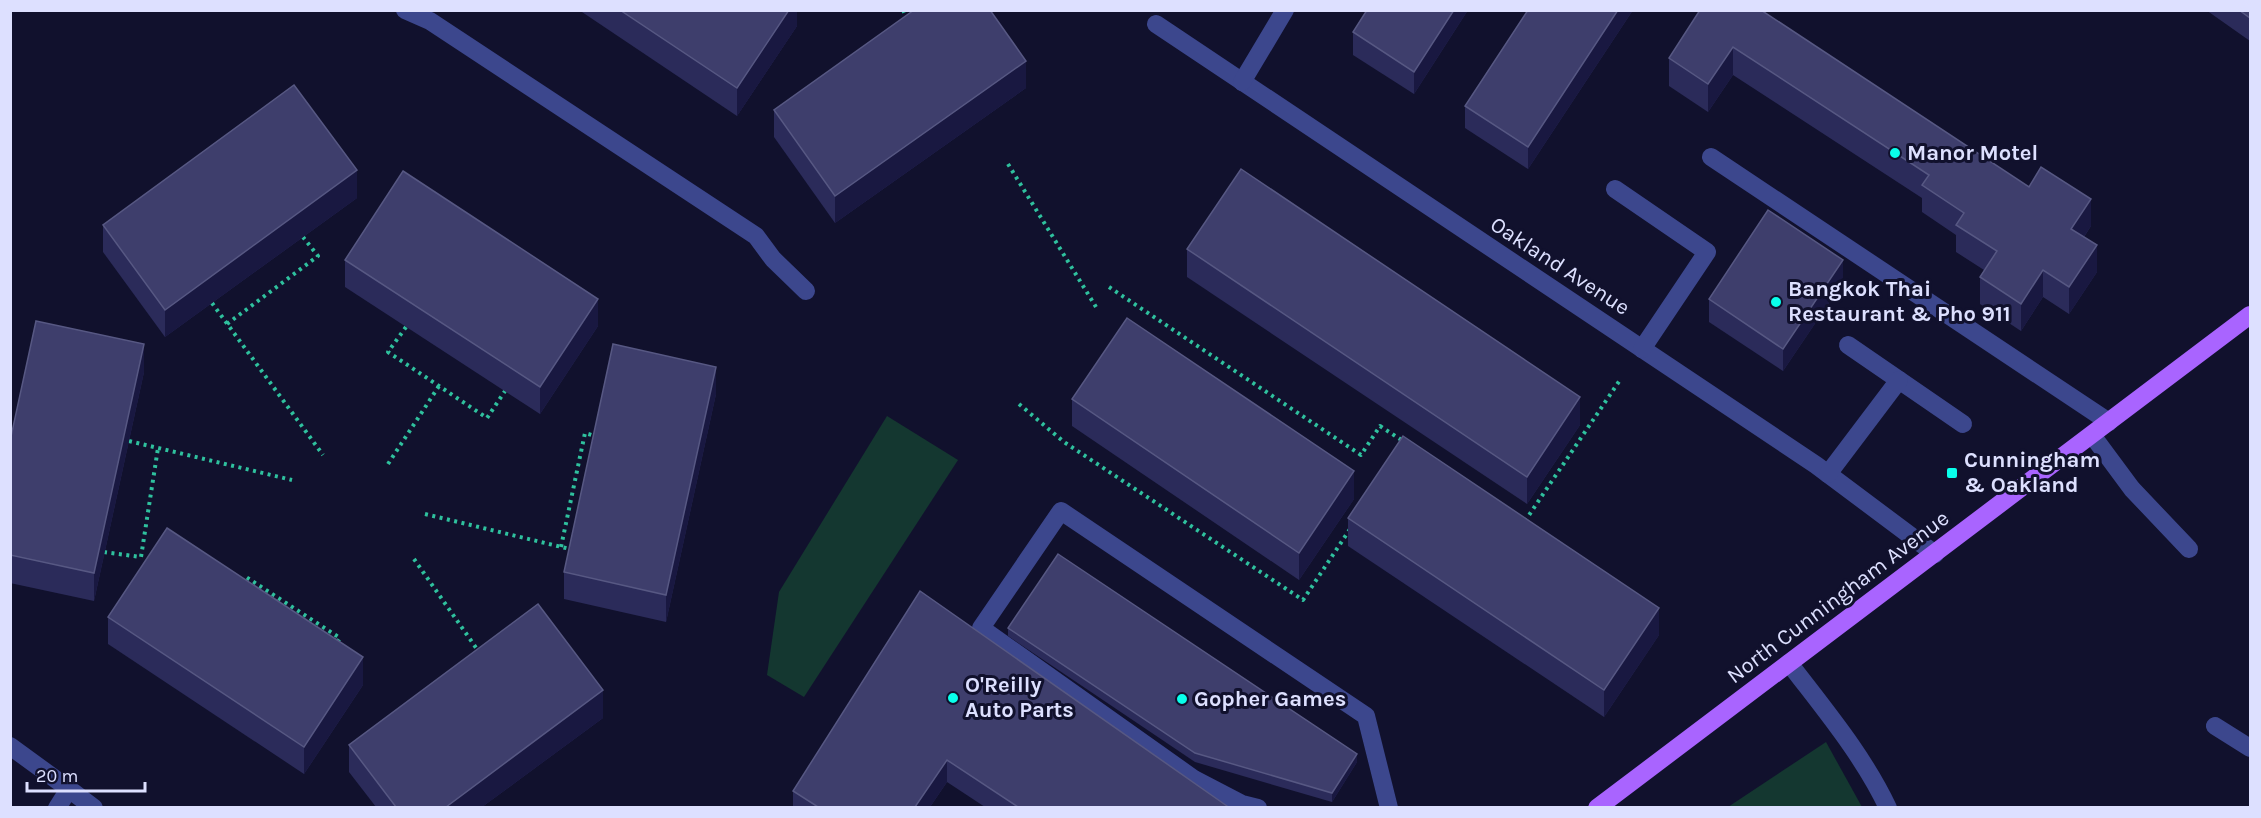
<svg xmlns="http://www.w3.org/2000/svg" width="2261" height="818" viewBox="0 0 2261 818" font-family="Karla,sans-serif">
	<rect width="100%" height="100%" fill="#11112d"/>
	<g fill="#143730">
		<polygon points="887,416 958,460 804,697 767,675 779,592"/>
		<polygon points="1826,742 1862,807 1728,807"/>
	</g>
	<g fill="none" stroke-linecap="round" stroke-linejoin="round">
		<g stroke="#2fc19e" stroke-width="4" stroke-dasharray="3 4.5" stroke-linecap="butt">
			<polyline points="903,10 908,21"/>
			<polyline points="1008,164 1096,307"/>
			<polyline points="1109,287 1361,455 1380,426 1403,441"/>
			<polyline points="212,303 323,455"/>
			<polyline points="227,324 318,256 303,237"/>
			<polyline points="406,327 388,352 487,418 505,391"/>
			<polyline points="1019,404 1064,442 1303,600 1350,529"/>
			<polyline points="129,441 292,480"/>
			<polyline points="388,464 439,386"/>
			<polyline points="425,514 574,550"/>
			<polyline points="1525,521 1620,380"/>
			<polyline points="561,547 585,433 595,436"/>
			<polyline points="104,552 141,557 158,448"/>
			<polyline points="414,559 479,652"/>
			<polyline points="242,582 246,577 340,638 336,644"/>
		</g>
		<g stroke="#3c478d" stroke-width="18">
			<polyline points="405,10 430,21 756,236 773,259 806,291"/>
			<polyline points="1156,24 1816,465 1935,554"/>
			<polyline points="1242,82 1285,10"/>
			<polyline points="1711,157 2109,422"/>
			<polyline points="1615,189 1707,252 1642,349"/>
			<polyline points="1848,345 1963,424"/>
			<polyline points="2092,435 2132,489 2189,549"/>
			<polyline points="1828,474 1899,380"/>
			<path d="M1789 663C1824 709 1863 755 1888 808"/>
			<polyline points="2215,726 2250,748"/>
			<polyline points="10,746 69,789"/>
			<polyline points="57,808 69,789 94,808"/>
			<polyline points="1258,808 1242,804 1194,779 981,628 1061,511 1366,716 1389,808"/>
		</g>
		<polyline stroke="#a964ff" stroke-width="18" points="1597,808 2250,315"/>
	</g>
	<g fill="#2b2b5a">
		<polygon points="579,10 797,10 797,26 737,116"/>
		<polygon points="1367,10 1468,10 1414,94 1353,55 1353,32"/>
		<polygon points="1528,10 1633,10 1528,169 1465,128 1465,106"/>
		<polygon points="1700,10 2029,187 2091,226 2084,237 2097,272 2069,314 2043,297 2021,331 1980,304 1980,277 1984,270 1956,252 1956,235 1922,212 1922,198 1733,75 1708,112 1669,86 1669,58"/>
		<polygon points="2206,10 2250,10 2250,41"/>
		<polygon points="1026,88 835,223 774,137 774,110"/>
		<polygon points="357,198 165,337 103,252 103,225"/>
		<polygon points="1187,249 1580,425 1527,504 1187,277"/>
		<polygon points="345,260 598,326 540,414 345,287"/>
		<polygon points="1843,282 1783,371 1709,322 1709,299"/>
		<polygon points="144,372 94,601 10,583 10,441"/>
		<polygon points="716,394 666,622 564,599 564,572"/>
		<polygon points="1072,399 1354,499 1299,580 1072,426"/>
		<polygon points="1348,518 1659,635 1604,717 1348,546"/>
		<polygon points="920,591 1227,807 985,807 947,782 930,807 793,807 793,791"/>
		<polygon points="108,617 363,685 304,774 108,644"/>
		<polygon points="1008,628 1357,762 1332,802 1195,762 1008,636"/>
		<polygon points="603,718 482,807 376,807 349,772 349,745"/>
	</g>
	<g fill="#191841">
		<polygon points="789,10 797,10 797,26 737,116 737,88"/>
		<polygon points="1454,10 1468,10 1414,94 1414,72"/>
		<polygon points="1618,10 1633,10 1528,169 1528,147"/>
		<polygon points="1733,47 1733,75 1708,112 1708,84"/>
		<polygon points="1026,61 1026,88 835,223 835,196"/>
		<polygon points="357,170 357,198 165,337 165,310"/>
		<polygon points="2091,199 2091,226 2071,256 2071,229"/>
		<polygon points="2097,245 2097,272 2069,314 2069,287"/>
		<polygon points="1843,260 1843,282 1783,371 1783,349"/>
		<polygon points="2043,270 2043,297 2021,331 2021,304"/>
		<polygon points="598,299 598,326 540,414 540,387"/>
		<polygon points="144,344 144,372 94,601 94,573"/>
		<polygon points="716,367 716,394 666,622 666,595"/>
		<polygon points="1580,397 1580,425 1527,504 1527,477"/>
		<polygon points="1354,471 1354,499 1299,580 1299,553"/>
		<polygon points="1659,608 1659,635 1604,717 1604,690"/>
		<polygon points="363,657 363,685 304,774 304,747"/>
		<polygon points="603,690 603,718 482,807 446,807"/>
		<polygon points="1357,754 1357,762 1332,802 1332,793"/>
		<polygon points="947,760 947,782 930,807 915,807"/>
	</g>
	<g fill="#3e3e6c" stroke="#575883" stroke-width="1.5">
		<polygon points="620,10 789,10 737,88"/>
		<polygon points="914,10 990,10 1026,61 835,196 774,110"/>
		<polygon points="1367,10 1454,10 1414,72 1353,32"/>
		<polygon points="1528,10 1618,10 1528,147 1465,106"/>
		<polygon points="1700,10 1761,10 2029,187 2041,167 2091,199 2071,229 2097,245 2069,287 2043,270 2021,304 1980,277 1997,251 1956,225 1964,213 1922,185 1929,175 1733,47 1708,84 1669,58"/>
		<polygon points="2239,10 2250,10 2250,18"/>
		<polygon points="294,85 357,170 165,310 103,225"/>
		<polygon points="1241,169 1580,397 1527,477 1187,249"/>
		<polygon points="403,171 598,299 540,387 345,260"/>
		<polygon points="1768,210 1843,260 1783,349 1709,299"/>
		<polygon points="1127,318 1354,471 1299,553 1072,399"/>
		<polygon points="36,321 144,344 94,573 10,555 10,441"/>
		<polygon points="613,344 716,367 666,595 564,572"/>
		<polygon points="1403,436 1659,608 1604,690 1348,518"/>
		<polygon points="167,528 363,657 304,747 108,617"/>
		<polygon points="1058,554 1357,754 1332,793 1195,753 1008,628"/>
		<polygon points="920,591 1227,806 1226,807 1018,807 947,760 915,807 818,807 793,791"/>
		<polygon points="538,604 603,690 446,807 396,807 349,745"/>
	</g>
	<g fill="#09ffeb" stroke="#11112d" stroke-width="2">
		<circle cx="1895" cy="153" r="6"/>
		<circle cx="1776" cy="302" r="6"/>
		<rect x="1946" y="467" width="12" height="12" rx="3"/>
		<circle cx="953" cy="698" r="6"/>
		<circle cx="1182" cy="699" r="6"/>
	</g>
	<g text-anchor="middle" dominant-baseline="central" stroke-width="6" stroke-linejoin="round" paint-order="stroke">
		<g font-size="22" font-weight="bold" fill="#dde0ff" stroke="#11112d" text-anchor="start">
			<text x="1907" y="153">Manor Motel</text>
			<text x="1788" y="289">Bangkok Thai<tspan x="1788" dy="25">Restaurant &amp; Pho 911</tspan></text>
			<text x="1964" y="460">Cunningham<tspan x="1964" dy="25">&amp; Oakland</tspan></text>
			<text x="965" y="685">O'Reilly<tspan x="965" dy="25">Auto Parts</tspan></text>
			<text x="1194" y="699">Gopher Games</text>
		</g>
		<g font-size="22" fill="#dde0ff" stroke="#11112d">
			<text transform="translate(1560 266) rotate(33)">Oakland Avenue</text>
			<text transform="translate(1838 597) rotate(-37)">North Cunningham Avenue</text>
		</g>
	</g>
	<rect width="2261" height="818" fill="none" stroke="#dde0ff" stroke-width="24"/>
	<path d="M27 782v9h118v-9" fill="none" stroke="#dde0ff" stroke-width="3"/>
	<text x="36" y="782" font-size="18" fill="#dde0ff" stroke="#11112d" stroke-width="4.5" paint-order="stroke">20 m</text>
</svg>
